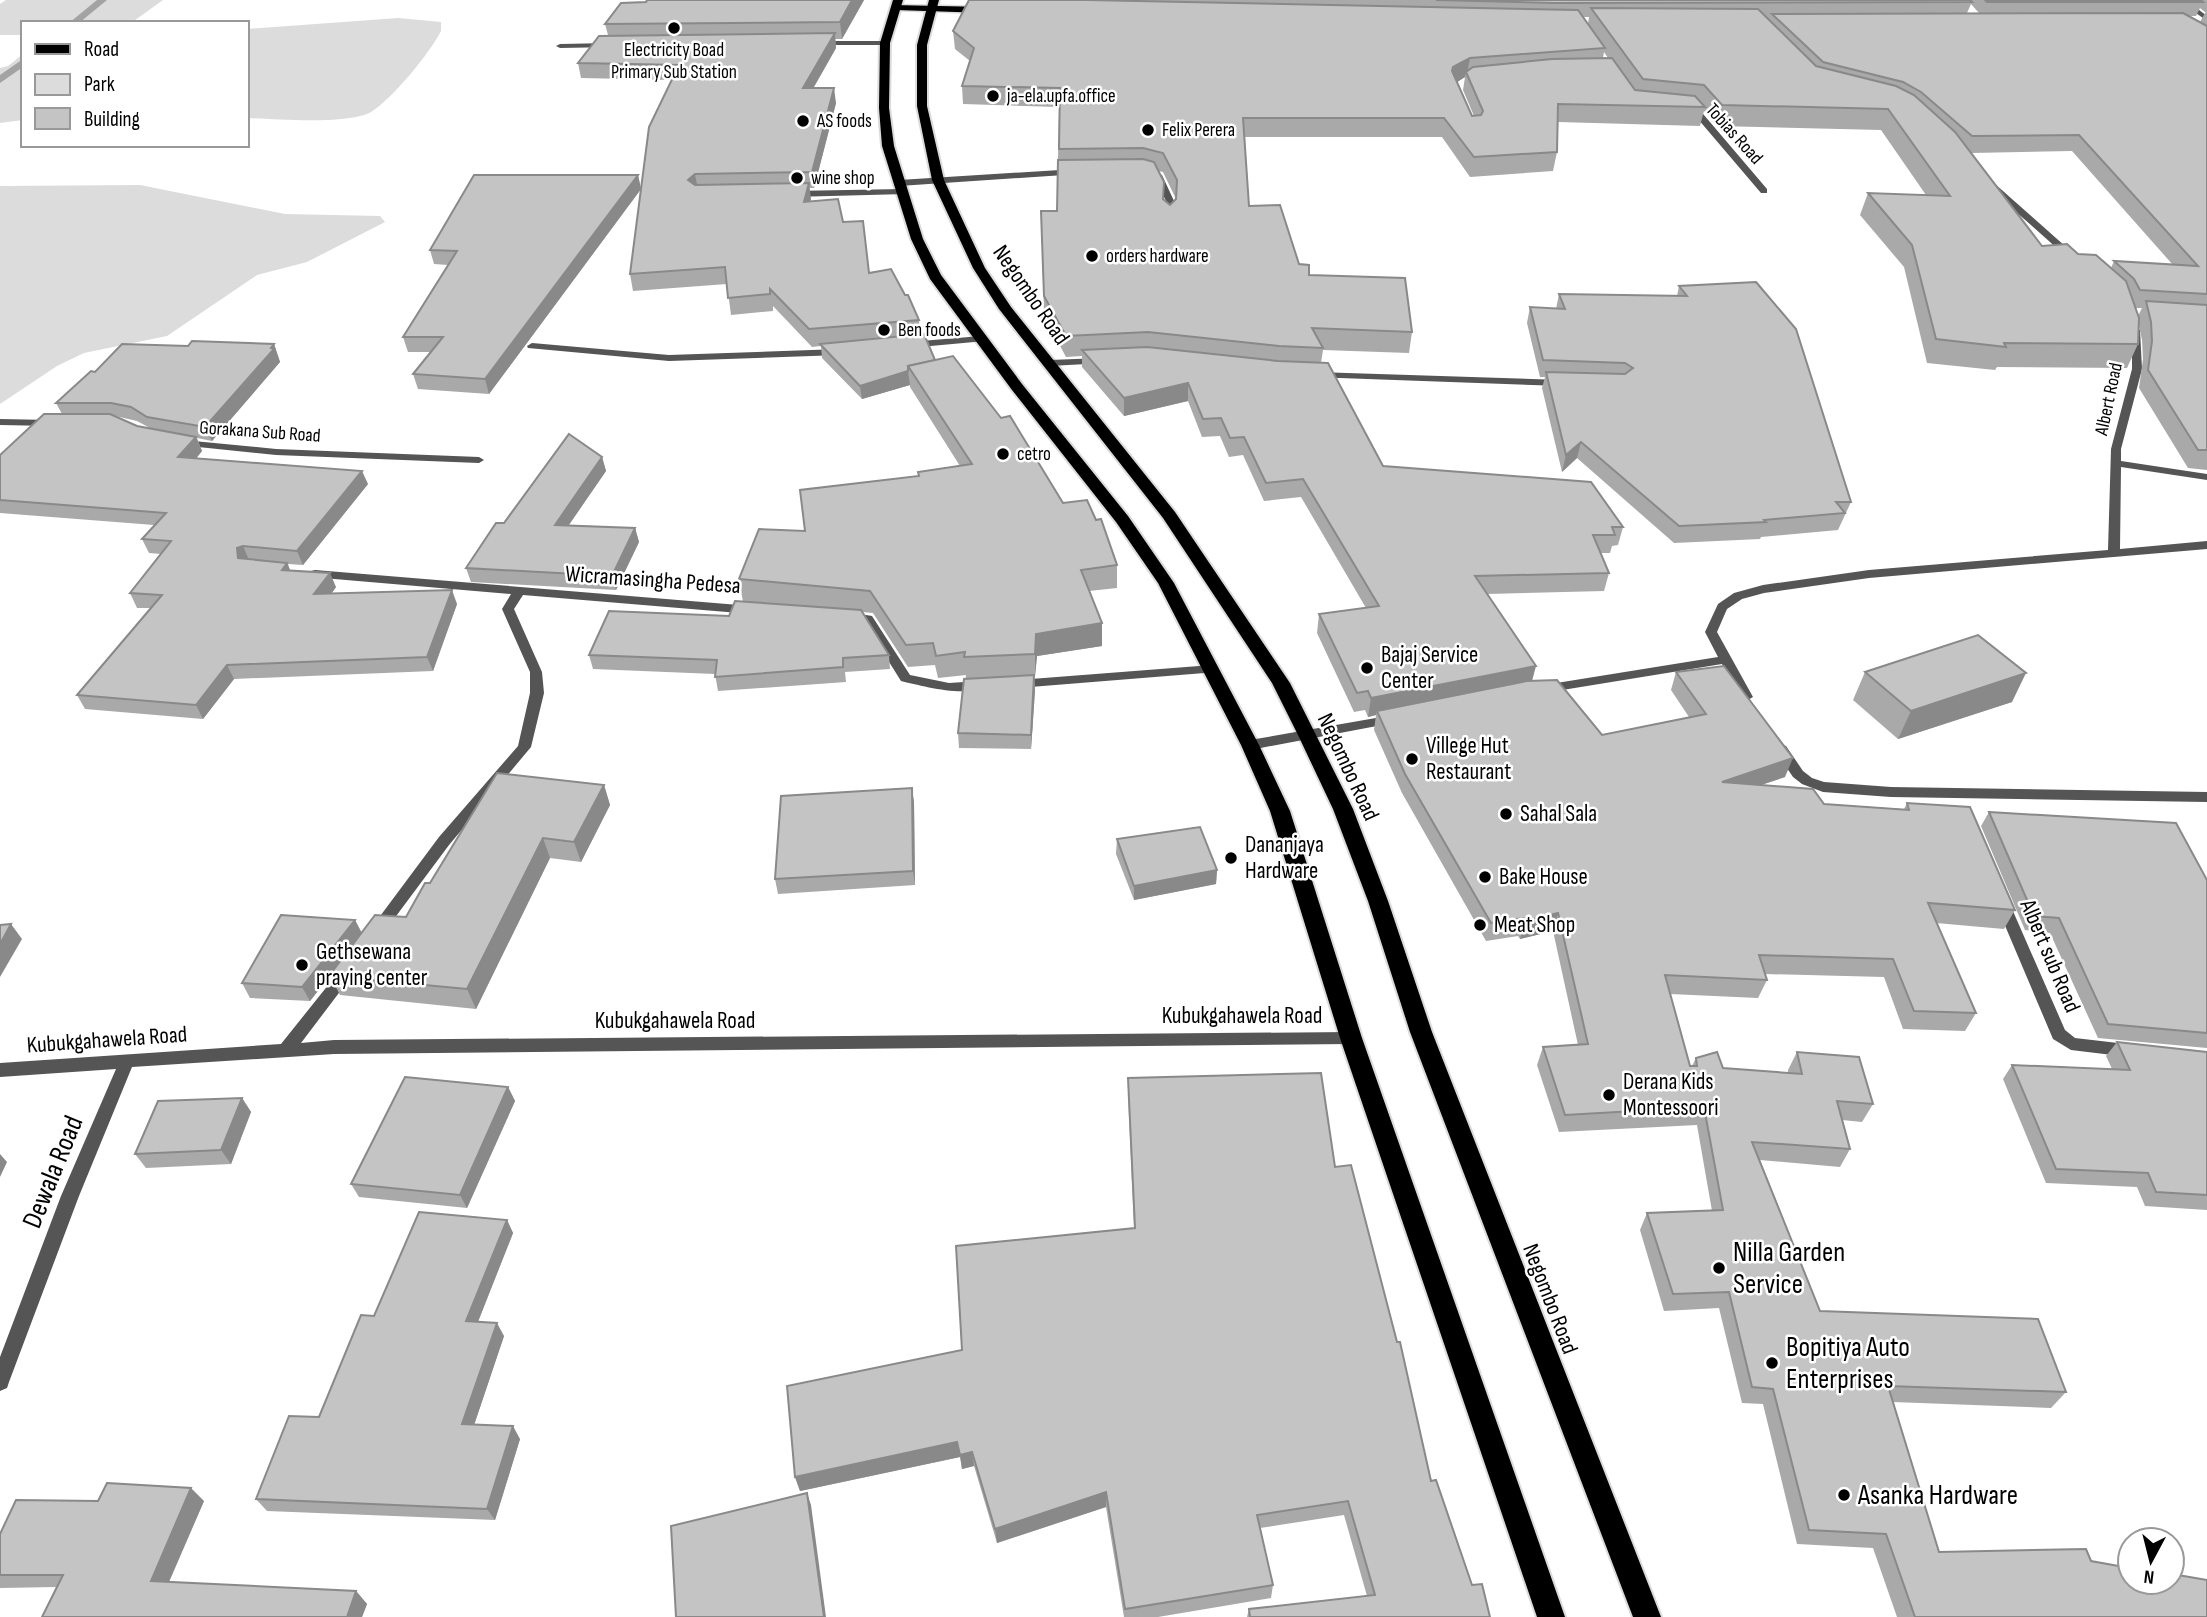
<svg xmlns="http://www.w3.org/2000/svg" width="2207" height="1617" viewBox="0 0 2207 1617" font-family="'Sofia Sans Condensed',sans-serif">
	<rect width="100%" height="100%" fill="#fff"/>
	<g fill="#dcdcdc">
		<polygon points="6,0 163,0 131,23 23,23 23,35 0,35 0,4"/>
		<path d="M398 18 441 22V31C430 53 392 99 371 112 348 125 275 119 247 118V29Z"/>
		<polygon points="23,54 23,120 0,123 0,68 8,66"/>
		<polygon points="140,185 285,214 380,216 385,222 307,262 257,275 167,336 84,353 57,366 0,404 0,186"/>
	</g>
	<g fill="none" stroke-linecap="round" stroke-linejoin="round">
		<g fill="#a3a3a3" fill-rule="evenodd">
			<polygon points="97,0 107,0 79,23 69,23"/>
			<polygon points="23,59 23,67 0,83 0,75"/>
		</g>
		<defs>
			<polygon id="primary" points="893,5 986,7 990,10 986,13 896,10 892,7"/>
			<g id="trunk">
				<polygon points="893,0 903,0 890,43 889,108 894,146 923,239 941,275 1022,384 1128,516 1174,583 1259,745 1290,811 1362,1038 1565,1617 1537,1617 1340,1038 1270,811 1241,745 1158,583 1116,522 1012,390 930,279 911,239 882,146 879,108 880,43"/>
				<polygon points="929,0 939,0 927,45 927,106 944,180 985,268 1011,307 1175,512 1290,683 1353,809 1388,901 1432,1032 1661,1617 1633,1617 1410,1032 1368,901 1333,809 1298,735 1272,683 1163,518 999,309 973,268 932,180 917,106 917,45"/>
			</g>
		</defs>
		<use href="#primary" stroke="#dbdbdb" stroke-width="3"/>
		<use href="#trunk" stroke="#dbdbdb" stroke-width="4"/>
		<g fill="#555" fill-rule="evenodd">
			<polygon points="2178,0 2186,0 2207,16 2207,21"/>
			<polygon points="814,41 885,41 889,43 885,45 814,45"/>
			<polygon points="611,43 615,45 614,47 560,48 556,46 560,44"/>
			<polygon points="903,189 906,190 906,194 792,197 788,194 792,191"/>
		</g>
		<g fill="#555" fill-rule="evenodd">
			<polygon points="1684,105 1698,108 1767,189 1767,193 1761,193 1692,112 1684,109"/>
			<polygon points="1076,169 1079,170 1079,174 899,186 895,183 899,180"/>
			<polygon points="1152,172 1162,175 1174,201 1172,221 1165,219 1166,201 1155,179 1148,175"/>
			<polygon points="1989,184 1995,184 2074,254 2074,258 2068,258 1989,188"/>
			<polygon points="2132,328 2140,330 2142,369 2121,449 2121,461 2207,474 2207,480 2121,467 2120,549 2207,541 2207,549 1869,578 1764,593 1742,599 1727,609 1717,632 1753,697 1746,701 1741,700 1722,664 1544,693 1538,689 1544,685 1718,657 1705,632 1718,604 1734,593 1763,585 1869,570 2108,550 2111,449 2132,369"/>
			<polygon points="981,336 986,339 985,341 909,348 904,345 909,342"/>
			<polygon points="532,343 669,355 840,349 845,352 840,355 669,361 528,348 527,346"/>
			<polygon points="1101,358 1106,361 1105,363 1050,366 1045,363 1050,360"/>
			<polygon points="1316,372 1562,380 1567,383 1562,386 1312,377 1312,373"/>
			<polygon points="0,419 51,420 56,423 51,426 0,425"/>
			<polygon points="183,440 276,449 479,457 484,460 479,463 276,455 179,445 178,443"/>
			<polygon points="315,570 751,606 757,610 751,614 523,595 514,609 542,672 544,693 531,747 449,845 382,935 372,935 369,931 372,927 439,837 518,746 530,693 530,672 502,609 511,594 311,577 309,574 311,571"/>
			<path d="M848 612 872 616 910 675 949 683 980 681 986 685C970 699 922 686 901 681L864 622 844 619 842 616Z"/>
			<polygon points="1212,665 1218,669 1217,672 1018,688 1012,684 1018,680"/>
			<polygon points="1393,715 1400,719 1398,722 1250,750 1243,745 1250,740"/>
			<polygon points="1781,744 1786,746 1803,771 1812,778 1824,782 1891,787 2207,792 2207,802 1891,797 1823,792 1802,784 1793,777 1774,749"/>
			<polygon points="2002,896 2007,898 2009,902 2065,1030 2075,1038 2135,1045 2137,1050 2135,1055 2129,1057 2071,1050 2053,1039 1995,902 1997,898"/>
			<polygon points="346,967 351,969 354,973 351,977 301,1043 334,1040 1351,1032 1357,1033 1359,1038 1357,1043 1351,1044 334,1054 132,1067 79,1196 9,1382 7,1388 0,1391 0,1357 61,1196 116,1069 0,1077 0,1063 281,1044 341,969"/>
		</g>
		<use href="#primary" fill="#000" fill-rule="evenodd"/>
		<use href="#trunk" fill="#000" fill-rule="evenodd"/>
	</g>
	<g fill="#a9a9a9" fill-rule="evenodd">
		<polygon points="864,0 842,39 835,39 836,48 813,88 836,103 814,188 809,188 810,201 843,222 869,273 919,320 920,335 935,360 1063,503 1096,520 1117,565 1117,588 1089,591 1102,646 1037,656 1035,676 1034,677 1035,690 1031,749 959,748 958,733 966,675 938,678 935,665 908,667 873,613 862,612 889,655 890,669 845,672 846,682 718,691 715,674 593,669 589,655 729,616 743,602 739,579 805,531 918,476 918,472 960,466 910,387 910,385 862,399 822,358 821,346 812,347 773,306 773,311 731,315 727,284 633,291 630,274 672,80 581,78 578,63 608,35 605,24"/>
		<path d="M969 0H2207V470L2188 468 2139 388 2143 359 2142 340 2139 326 2138 344 2127 368 1997 367 1995 370 1927 363 1904 267 1860 215 1868 193 1926 195 1881 130 1717 126 1704 111 1700 126 1558 122 1557 152 1553 171 1470 177 1442 137H1245L1249 206 1309 275 1412 332 1409 353 1323 350 1321 363 1383 466 1623 527 1618 545 1612 546 1610 553H1601L1609 573 1604 591 1487 594 1532 681 1602 735 1689 717 1671 690 1676 672 1785 777 1761 785 1824 804 1904 809 1907 803 2015 910 2004 929 1936 923 1976 1013 1965 1031 1903 1029 1884 977 1765 974 1767 980 1758 998 1670 994 1690 1066H1692L1696 1058 1723 1068 1788 1073V1070L1797 1052 1873 1104 1862 1122 1842 1120 1850 1149 1840 1167 1760 1160 1820 1311 2066 1392 2051 1408 1893 1402 1939 1552 2091 1561 2207 1617H1897L1873 1548 1797 1544 1763 1404 1742 1403 1719 1308 1664 1311 1640 1230 1647 1213 1712 1211 1697 1125 1559 1132 1537 1065 1543 1047 1578 1045 1553 931 1520 939 1518 936 1486 941 1402 793 1374 730 1376 715 1368 717 1365 710 1354 712 1317 633 1319 614 1366 608 1301 497 1264 501 1243 455 1229 457 1220 436 1202 437 1188 401 1124 416 1082 367V356L1066 357 1044 316 1041 211H1057L1059 107 963 104 962 86 970 61 955 49 953 31ZM1971 4 1979 13H1967ZM2200 8 2206 13H2205L2200 22 2190 16H2196ZM1583 17H1589L1588 24ZM1604 52 1608 58H1603ZM1465 77 1463 90 1474 116H1472L1457 82ZM2072 151 2173 265 2114 261 2111 268 2042 246 1971 153ZM1158 171 1163 172 1176 199 1170 205 1163 199ZM2135 308H2142L2138 316Z"/>
		<polygon points="638,175 641,189 489,394 418,389 413,374 431,352 408,352 403,337 448,265 434,264 430,250"/>
		<polygon points="1679,286 1851,502 1838,530 1761,537 1760,539 1674,543 1577,458 1562,472 1542,388 1545,377 1540,377 1527,323 1530,307 1556,309 1559,294 1677,296"/>
		<path d="M274 344 280 362 212 441 197 438 202 451 196 459 368 484 303 565 288 564 290 570 336 587 331 594 457 604 433 671 234 679 203 719 85 709 77 695 151 608H137L130 593 161 554 149 553 142 539 154 525 0 513V455L62 414 56 403 95 372 188 346ZM115 416 137 421 150 428 137 426Z"/>
		<polygon points="602,457 606,471 569,525 635,528 639,542 616,590 471,582 466,568 504,523"/>
		<polygon points="1865,672 2012,702 1898,739 1853,700"/>
		<polygon points="604,785 610,805 581,862 550,858 476,1009 340,995 330,976 310,1001 250,998 242,983 355,920 362,933 406,917 430,883"/>
		<polygon points="912,788 914,803 915,885 778,894 775,879"/>
		<polygon points="1989,812 2207,880 2207,1048 2098,1038 2050,933 2025,930 1981,826"/>
		<polygon points="1117,839 1217,870 1216,884 1134,900 1116,854"/>
		<polygon points="2117,1042 2207,1052 2207,1210 2145,1206 2137,1187 2046,1183 2003,1079 2012,1065 2112,1069 2106,1056"/>
		<polygon points="1128,1078 1335,1167 1431,1481 1472,1585 1490,1617 1247,1617 1249,1609 1367,1596 1344,1515 1260,1528 1273,1585 1271,1598 1158,1617 1124,1617 1106,1507 997,1543 974,1466 962,1469 960,1457 800,1491 795,1477 962,1350 1134,1228 1128,1095"/>
		<polygon points="508,1087 515,1101 467,1208 359,1197 351,1184"/>
		<polygon points="242,1098 251,1112 231,1164 146,1168 135,1154"/>
		<polygon points="507,1220 513,1233 478,1322 504,1336 474,1425 520,1439 495,1520 267,1511 256,1499 319,1417 374,1316"/>
		<polygon points="204,1501 169,1582 356,1591 367,1604 362,1617 42,1617 56,1587 0,1588 0,1534"/>
	</g>
	<g fill="#898989">
		<polygon points="852,0 864,0 842,39 840,22"/>
		<polygon points="835,33 836,48 805,103 803,88"/>
		<polygon points="1470,58 1467,74 1466,72 1465,77 1451,86 1450,89 1453,67"/>
		<polygon points="834,88 836,103 814,188 812,172"/>
		<polygon points="695,174 698,190 688,180"/>
		<polygon points="638,175 641,189 489,394 485,379"/>
		<polygon points="809,183 811,199 806,218 804,202"/>
		<polygon points="274,344 280,362 212,441 205,427"/>
		<polygon points="908,371 910,385 862,399 860,386"/>
		<polygon points="1188,383 1188,401 1124,416 1124,398"/>
		<polygon points="196,437 202,451 185,471 178,457"/>
		<polygon points="1581,442 1577,458 1562,472 1566,455"/>
		<polygon points="602,457 606,471 559,539 555,525"/>
		<polygon points="362,471 368,484 303,565 297,551"/>
		<polygon points="635,528 639,542 616,590 612,576"/>
		<polygon points="243,546 249,560 238,558 237,548"/>
		<polygon points="287,563 293,577 282,570"/>
		<polygon points="330,573 336,587 321,608 314,594"/>
		<polygon points="452,590 457,604 433,671 427,657"/>
		<polygon points="1102,623 1102,646 1037,656 1035,676 1035,654 1036,634"/>
		<polygon points="227,665 234,679 203,719 196,705"/>
		<polygon points="1536,666 1531,685 1377,711 1376,715 1368,717 1371,698"/>
		<polygon points="2026,673 2012,702 1898,739 1911,711"/>
		<polygon points="1034,675 1035,690 1031,749 1031,735"/>
		<polygon points="1793,758 1785,777 1715,800 1722,782"/>
		<polygon points="604,785 610,805 581,862 574,842"/>
		<polygon points="912,788 914,803 915,885 913,871"/>
		<polygon points="543,838 550,858 476,1009 467,989"/>
		<polygon points="1217,870 1216,884 1134,900 1134,886"/>
		<polygon points="1558,913 1553,931 1520,939 1525,921"/>
		<polygon points="355,920 362,934 310,1001 302,987"/>
		<polygon points="11,924 22,939 0,977 0,944"/>
		<polygon points="508,1087 515,1101 467,1208 460,1195"/>
		<polygon points="242,1098 251,1112 231,1164 221,1150"/>
		<polygon points="0,1154 7,1162 0,1177"/>
		<polygon points="507,1220 513,1233 473,1334 466,1321"/>
		<polygon points="497,1323 504,1336 470,1437 462,1424"/>
		<polygon points="513,1426 520,1439 495,1520 487,1509"/>
		<polygon points="957,1442 960,1457 800,1491 795,1477"/>
		<polygon points="972,1452 974,1466 962,1469 960,1455"/>
		<polygon points="191,1488 204,1501 164,1593 151,1581"/>
		<polygon points="1106,1492 1106,1507 997,1543 995,1529"/>
		<polygon points="807,1493 811,1505 826,1617 824,1617"/>
		<polygon points="356,1591 367,1604 362,1617 347,1617"/>
	</g>
	<g fill="#c4c4c4" stroke="#898989" stroke-width="2">
		<polygon points="647,0 852,0 840,22 605,24 621,3 646,2"/>
		<polygon points="969,0 1087,0 1578,10 1605,48 1470,58 1453,67 1452,71 1472,116 1481,115 1483,111 1466,72 1473,67 1552,59 1612,58 1635,90 1695,96 1705,107 1558,104 1557,152 1474,157 1444,118 1243,118 1249,206 1280,205 1299,264 1309,265 1309,275 1405,278 1412,332 1312,328 1323,348 1279,346 1148,332 1066,336 1044,296 1041,211 1057,211 1058,160 1143,159 1154,162 1164,182 1163,199 1170,205 1176,199 1177,180 1163,153 1143,148 1059,149 1060,88 962,86 974,48 953,31"/>
		<polygon points="1436,0 1970,0 1972,2 1554,3"/>
		<polygon points="1985,0 2201,0 2203,2 1987,2"/>
		<polygon points="1591,8 1758,9 1816,66 1896,86 1914,95 1955,132 2042,246 2067,244 2078,254 2096,255 2126,281 2139,318 2138,344 2004,343 2006,347 1936,339 1912,245 1868,193 1950,196 1888,109 1722,105 1704,85 1643,79"/>
		<polygon points="2183,13 2207,26 2207,294 2140,290 2134,279 2114,261 2198,266 2079,135 1972,136 1921,92 1903,82 1823,62 1772,14"/>
		<polygon points="835,33 803,88 834,88 812,172 695,174 688,180 695,185 809,183 804,202 838,199 843,222 863,221 869,273 891,269 905,295 908,295 919,320 809,329 770,289 770,294 728,298 725,267 630,274 649,127 679,65 578,63 599,36"/>
		<polygon points="474,175 638,175 485,379 413,374 443,337 403,337 457,251 430,250"/>
		<polygon points="1756,282 1796,329 1851,502 1836,502 1845,513 1764,520 1766,522 1679,526 1581,442 1566,455 1546,372 1625,374 1633,368 1625,363 1543,360 1530,307 1565,309 1559,294 1687,296 1679,286"/>
		<polygon points="2146,301 2207,305 2207,450 2198,450 2148,370 2152,341 2151,322"/>
		<polygon points="924,334 935,360 908,366 908,371 860,386 820,344"/>
		<polygon points="192,341 274,344 271,348 274,349 205,427 147,417 131,407 111,403 56,403 91,371 95,372 122,344 188,346"/>
		<polygon points="1147,347 1278,361 1328,363 1383,466 1591,482 1623,527 1612,527 1615,535 1593,535 1609,573 1475,576 1536,666 1371,698 1368,691 1357,693 1319,614 1379,606 1303,479 1266,483 1244,437 1230,438 1221,418 1203,419 1188,383 1124,398 1082,350"/>
		<polygon points="953,356 1001,418 1010,416 1063,503 1087,500 1096,520 1101,519 1117,565 1081,570 1102,623 1036,634 1035,654 964,657 965,652 936,656 933,643 906,645 870,591 739,579 759,529 805,531 800,490 919,476 918,472 972,464 908,366"/>
		<polygon points="44,414 110,414 137,426 196,437 178,457 362,471 297,551 243,546 237,548 238,558 287,563 282,570 330,573 314,594 452,590 427,657 227,665 196,705 77,695 162,595 130,593 171,541 142,539 166,513 0,500 0,455"/>
		<polygon points="569,434 602,457 555,525 635,528 612,576 466,568 496,523 504,523"/>
		<polygon points="735,601 861,610 889,655 843,658 843,667 715,677 717,660 589,655 609,611 729,616"/>
		<polygon points="1978,635 2026,673 1911,711 1865,672"/>
		<polygon points="1724,666 1793,758 1722,782 1813,789 1824,804 1909,810 1907,803 1970,807 2015,910 1928,903 1976,1013 1914,1011 1893,959 1759,955 1767,980 1665,975 1690,1066 1697,1066 1696,1058 1717,1052 1723,1068 1802,1074 1797,1052 1859,1057 1873,1104 1837,1101 1850,1149 1752,1142 1820,1311 2038,1319 2066,1392 1888,1386 1939,1552 2086,1549 2091,1561 2130,1568 2130,1582 2172,1582 2172,1574 2207,1580 2207,1617 1915,1617 1886,1534 1809,1530 1773,1389 1752,1387 1729,1292 1673,1294 1647,1213 1723,1210 1704,1107 1565,1115 1543,1047 1588,1044 1558,913 1525,921 1523,918 1491,923 1405,774 1377,711 1527,681 1557,680 1602,735 1706,714 1676,672"/>
		<polygon points="1034,675 1031,735 958,733 964,679"/>
		<polygon points="497,773 604,785 574,842 543,838 467,989 329,976 375,915 406,917 425,883 430,883"/>
		<polygon points="912,788 913,871 775,879 781,796"/>
		<polygon points="1989,812 2176,823 2207,880 2207,1033 2108,1024 2059,918 2034,916"/>
		<polygon points="1200,827 1217,870 1134,886 1117,839"/>
		<polygon points="281,915 355,920 302,987 242,983"/>
		<polygon points="11,924 0,944 0,925"/>
		<polygon points="2117,1042 2207,1052 2207,1195 2156,1192 2148,1173 2056,1169 2012,1065 2130,1070"/>
		<polygon points="1321,1073 1335,1167 1351,1165 1397,1342 1400,1342 1431,1481 1436,1480 1472,1585 1482,1584 1490,1617 1250,1617 1249,1609 1375,1595 1348,1501 1257,1515 1273,1585 1125,1609 1106,1492 995,1529 972,1452 960,1455 957,1442 795,1477 787,1386 962,1350 956,1246 1135,1228 1128,1078"/>
		<polygon points="405,1077 508,1087 460,1195 351,1184"/>
		<polygon points="242,1098 221,1150 135,1154 158,1101"/>
		<polygon points="419,1212 507,1220 466,1321 497,1323 462,1424 513,1426 487,1509 256,1499 289,1416 319,1417 361,1315 374,1316"/>
		<polygon points="107,1483 191,1488 151,1581 356,1591 347,1617 42,1617 63,1575 0,1575 0,1534 16,1500 98,1501"/>
		<polygon points="807,1493 824,1617 676,1617 671,1526"/>
	</g>
	<g fill="#000" stroke="#fff" stroke-width="2.5">
		<circle cx="674" cy="28" r="7"/>
		<circle cx="993" cy="96" r="7"/>
		<circle cx="803" cy="121" r="7"/>
		<circle cx="1148" cy="130" r="7"/>
		<circle cx="797" cy="178" r="7"/>
		<circle cx="1092" cy="256" r="7"/>
		<circle cx="884" cy="330" r="7"/>
		<circle cx="1003" cy="454" r="7"/>
		<circle cx="1367" cy="668" r="7"/>
		<circle cx="1412" cy="759" r="7"/>
		<circle cx="1506" cy="814" r="7"/>
		<circle cx="1231" cy="858" r="7"/>
		<circle cx="1485" cy="877" r="7"/>
		<circle cx="1480" cy="925" r="7"/>
		<circle cx="302" cy="965" r="7"/>
		<circle cx="1609" cy="1095" r="7"/>
		<circle cx="1719" cy="1268" r="7"/>
		<circle cx="1772" cy="1363" r="7"/>
		<circle cx="1844" cy="1495" r="7"/>
	</g>
	<g text-anchor="middle" dominant-baseline="central" stroke-width="5" stroke-linejoin="round" paint-order="stroke">
		<g font-size="19" fill="#000" stroke="#fff" text-anchor="start">
			<text x="674" y="50" text-anchor="middle">Electricity Boad<tspan x="674" dy="22">Primary Sub Station</tspan></text>
			<text x="1007" y="96">ja-ela.upfa.office</text>
			<text x="817" y="121">AS foods</text>
			<text x="1162" y="130">Felix Perera</text>
			<text x="811" y="178">wine shop</text>
			<text x="1106" y="256">orders hardware</text>
			<text x="898" y="330">Ben foods</text>
			<text x="1017" y="454">cetro</text>
		</g>
		<g font-size="19" fill="#000" stroke="#fff">
			<text transform="translate(1734 134) rotate(48)">Tobias Road</text>
			<text transform="translate(2109 399) rotate(-78)">Albert Road</text>
			<text transform="translate(260 432) rotate(4)">Gorakana Sub Road</text>
		</g>
		<g font-size="23" fill="#000" stroke="#fff">
			<text transform="translate(1031 295) rotate(55)">Negombo Road</text>
			<text transform="translate(653 580) rotate(4)">Wicramasingha Pedesa</text>
			<text transform="translate(1348 767) rotate(65)">Negombo Road</text>
			<text transform="translate(2050 956) rotate(67)">Albert sub Road</text>
			<text x="1242" y="1016">Kubukgahawela Road</text>
			<text x="675" y="1021">Kubukgahawela Road</text>
			<text transform="translate(107 1040) rotate(-4)">Kubukgahawela Road</text>
			<text transform="translate(1550 1299) rotate(69)">Negombo Road</text>
		</g>
		<g font-size="23" fill="#000" stroke="#fff" text-anchor="start">
			<text x="1381" y="655">Bajaj Service<tspan x="1381" dy="26">Center</tspan></text>
			<text x="1426" y="746">Villege Hut<tspan x="1426" dy="26">Restaurant</tspan></text>
			<text x="1520" y="814">Sahal Sala</text>
			<text x="1245" y="845">Dananjaya<tspan x="1245" dy="26">Hardware</tspan></text>
			<text x="1499" y="877">Bake House</text>
			<text x="1494" y="925">Meat Shop</text>
			<text x="316" y="952">Gethsewana<tspan x="316" dy="26">praying center</tspan></text>
			<text x="1623" y="1082">Derana Kids<tspan x="1623" dy="26">Montessoori</tspan></text>
		</g>
		<g font-size="28" fill="#000" stroke="#fff">
			<text transform="translate(53 1172) rotate(-68)">Dewala Road</text>
		</g>
		<g font-size="28" fill="#000" stroke="#fff" text-anchor="start">
			<text x="1733" y="1252">Nilla Garden<tspan x="1733" dy="32">Service</tspan></text>
			<text x="1786" y="1347">Bopitiya Auto<tspan x="1786" dy="32">Enterprises</tspan></text>
			<text x="1858" y="1495">Asanka Hardware</text>
		</g>
	</g>
	<rect x="21" y="21" width="228" height="126" fill="#ffffff" stroke="#999999" stroke-width="2"/>
	<rect x="35" y="44" width="35" height="10" fill="#000000" stroke="#999999" stroke-width="2"/>
	<text x="84" y="56" font-size="21" fill="#000000">Road</text>
	<rect x="35" y="74" width="35" height="21" fill="#dcdcdc" stroke="#999999" stroke-width="2"/>
	<text x="84" y="91" font-size="21" fill="#000000">Park</text>
	<rect x="35" y="108" width="35" height="21" fill="#c4c4c4" stroke="#999999" stroke-width="2"/>
	<text x="84" y="126" font-size="21" fill="#000000">Building</text>
	<g transform="translate(2151 1561) rotate(187)"><circle r="33" fill="#ffffff" stroke="#999999" stroke-width="2"/>
	<path d="M0-5L12 26L0 18L-12 26Z" fill="#000000"/>
	<text y="-10" font-size="19" font-weight="bold" text-anchor="middle" fill="#000000">N</text>
	</g>
</svg>
